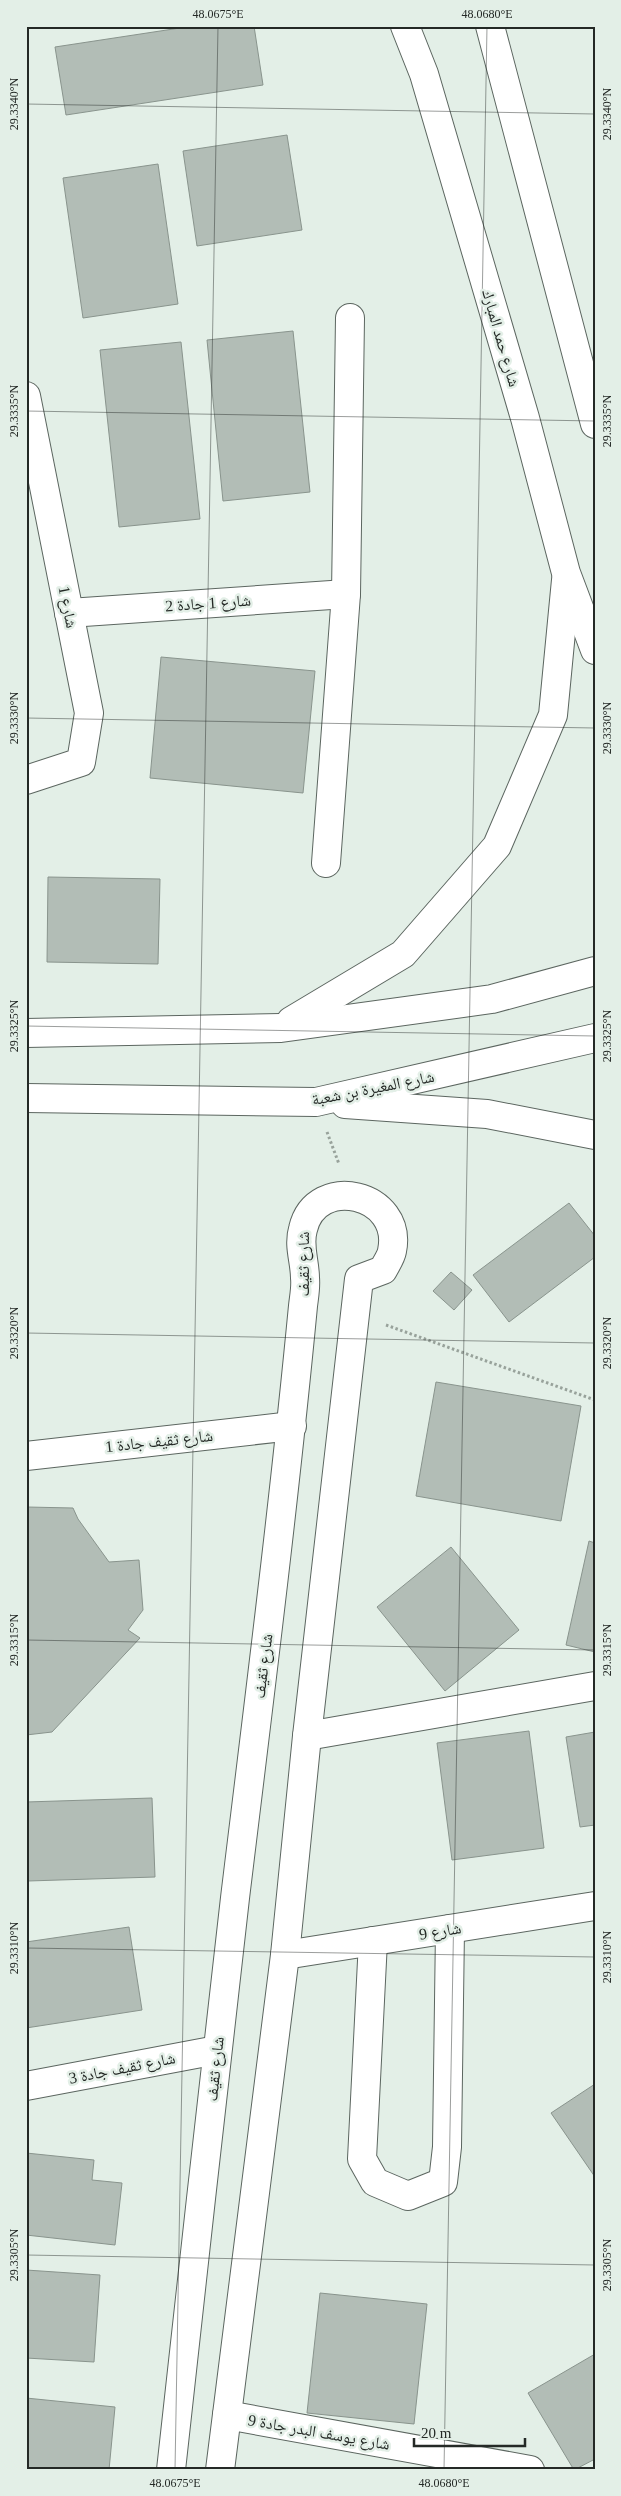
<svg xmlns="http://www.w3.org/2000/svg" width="621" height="2496" viewBox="0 0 621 2496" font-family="'Times New Roman','Noto Naskh Arabic',serif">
	<rect width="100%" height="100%" fill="#e3efe7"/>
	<g fill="#b2bdb6" stroke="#89948d">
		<polygon points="193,26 254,26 263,85 66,115 55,47"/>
		<polygon points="287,135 302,230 197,246 183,151"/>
		<polygon points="158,164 178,304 83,318 63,178"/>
		<polygon points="293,331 310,492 223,501 207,340"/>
		<polygon points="181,342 200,519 119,527 100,350"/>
		<polygon points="161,657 315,671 303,793 150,778"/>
		<polygon points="48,877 160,879 158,964 47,962"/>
		<polygon points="569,1203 595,1236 595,1257 509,1322 473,1275"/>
		<polygon points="451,1272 472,1290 454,1310 433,1291"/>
		<polygon points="436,1382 581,1406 561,1521 416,1496"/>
		<polygon points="27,1507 73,1508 78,1519 109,1562 139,1560 143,1610 128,1630 140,1638 52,1732 26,1735"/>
		<polygon points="589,1541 595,1543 595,1652 566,1645"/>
		<polygon points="451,1547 519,1630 445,1691 377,1607"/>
		<polygon points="529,1731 544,1848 452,1860 437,1743"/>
		<polygon points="595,1732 595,1825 580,1827 566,1737"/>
		<polygon points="152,1798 155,1877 28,1881 26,1802"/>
		<polygon points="129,1927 142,2010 26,2028 26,1942"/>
		<polygon points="595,2084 595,2177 551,2113"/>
		<polygon points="26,2153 94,2160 92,2180 122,2183 115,2245 26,2235"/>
		<polygon points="26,2270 100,2275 94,2362 26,2358"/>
		<polygon points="320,2293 427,2304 414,2424 307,2413"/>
		<polygon points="595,2354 595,2459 574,2470 528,2393"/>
		<polygon points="26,2398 115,2407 109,2470 26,2470"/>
	</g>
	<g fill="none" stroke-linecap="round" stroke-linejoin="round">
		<defs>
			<g id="minor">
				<polyline points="26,396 89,713 81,762 26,780"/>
				<polyline points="69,613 346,594"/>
				<polyline points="326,863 346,594 350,318"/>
				<polyline points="26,1456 292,1426"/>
				<polyline points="307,1736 595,1686"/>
				<polyline points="373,1941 362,2159 375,2182 408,2196 443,2182 447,2147 450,1929"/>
				<polyline points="285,1955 595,1906"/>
				<polyline points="26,2086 217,2050"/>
				<polyline points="227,2415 530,2470"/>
				<path d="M171 2470C192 2279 213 2089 235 1898 259 1701 284 1504 303 1306 304 1297 306 1287 305 1278 305 1261 298 1246 303 1229 316 1173 404 1193 392 1251 391 1257 386 1264 383 1270L359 1279 307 1736 285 1955 220 2470"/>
			</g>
			<g id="major">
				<polyline points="405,26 424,74 525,418 566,573 595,650"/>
				<polyline points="490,26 595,424"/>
				<polyline points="291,1021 403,954 497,846 553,715 566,580"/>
				<polyline points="26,1033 281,1028 492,999 595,971"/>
				<polyline points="26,1098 316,1102 595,1038"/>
				<polyline points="345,1104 487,1114 595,1135"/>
			</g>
		</defs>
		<use href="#minor" stroke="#5c6660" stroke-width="30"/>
		<use href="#major" stroke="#5c6660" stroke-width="30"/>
		<g stroke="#98a29b" stroke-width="3" stroke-dasharray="2.5 2.5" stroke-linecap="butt">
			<polyline points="327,1132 339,1164"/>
			<polyline points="386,1325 595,1400"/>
		</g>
		<use href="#minor" stroke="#fff" stroke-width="28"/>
		<use href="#major" stroke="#fff" stroke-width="28"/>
	</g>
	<path fill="none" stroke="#242926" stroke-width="1" stroke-opacity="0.45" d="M26 104 595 114M26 411 595 421M26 718 595 728M26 1026 595 1036M26 1333 595 1343M26 1640 595 1650M26 1948 595 1957M26 2255 595 2265M175 2470 218 26M444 2470 487 26"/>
	<g text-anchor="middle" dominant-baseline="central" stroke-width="5" stroke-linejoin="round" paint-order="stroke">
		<g font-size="16" fill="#242926" stroke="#e3efe7">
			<text transform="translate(501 338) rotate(74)">شارع حمد المبارك</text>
			<text transform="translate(208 603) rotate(-4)">شارع 1 جادة 2</text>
			<text transform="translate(68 607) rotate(79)">شارع 1</text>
			<text transform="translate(373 1088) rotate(-11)">شارع المغيرة بن شعبة</text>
			<text transform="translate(303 1264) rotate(-90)">شارع ثقيف</text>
			<text transform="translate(159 1441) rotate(-6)">شارع ثقيف جادة 1</text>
			<text transform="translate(263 1666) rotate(-83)">شارع ثقيف</text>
			<text transform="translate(440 1931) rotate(-9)">شارع 9</text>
			<text transform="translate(122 2068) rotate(-11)">شارع ثقيف جادة 3</text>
			<text transform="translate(215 2069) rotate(-84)">شارع ثقيف</text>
			<text transform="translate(319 2432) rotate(10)">شارع يوسف البدر جادة 9</text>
		</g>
	</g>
	<rect width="621" height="2496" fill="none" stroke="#e3efe7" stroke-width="55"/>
	<path d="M414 2438v8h111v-8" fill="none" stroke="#242926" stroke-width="2.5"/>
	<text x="421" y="2438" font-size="15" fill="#242926" stroke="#e3efe7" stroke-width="4" paint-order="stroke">20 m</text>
	<rect x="28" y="28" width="566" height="2440" fill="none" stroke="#242926" stroke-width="2"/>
	<g font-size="12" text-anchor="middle" fill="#242926">
		<text x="218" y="18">48.0675°E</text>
		<text x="487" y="18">48.0680°E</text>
		<text transform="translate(14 104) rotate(-90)" y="4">29.3340°N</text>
		<text transform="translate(607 114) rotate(-90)" y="4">29.3340°N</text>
		<text transform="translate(14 411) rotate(-90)" y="4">29.3335°N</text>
		<text transform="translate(607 421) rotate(-90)" y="4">29.3335°N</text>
		<text transform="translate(14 718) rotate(-90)" y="4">29.3330°N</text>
		<text transform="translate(607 728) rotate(-90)" y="4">29.3330°N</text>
		<text transform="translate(14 1026) rotate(-90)" y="4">29.3325°N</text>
		<text transform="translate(607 1036) rotate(-90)" y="4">29.3325°N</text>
		<text transform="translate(14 1333) rotate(-90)" y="4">29.3320°N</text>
		<text transform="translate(607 1343) rotate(-90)" y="4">29.3320°N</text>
		<text transform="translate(14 1640) rotate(-90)" y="4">29.3315°N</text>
		<text transform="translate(607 1650) rotate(-90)" y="4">29.3315°N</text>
		<text transform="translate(14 1948) rotate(-90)" y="4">29.3310°N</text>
		<text transform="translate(607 1957) rotate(-90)" y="4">29.3310°N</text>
		<text transform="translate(14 2255) rotate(-90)" y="4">29.3305°N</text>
		<text transform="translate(607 2265) rotate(-90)" y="4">29.3305°N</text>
		<text x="175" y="2487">48.0675°E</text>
		<text x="444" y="2487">48.0680°E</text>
	</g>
</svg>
